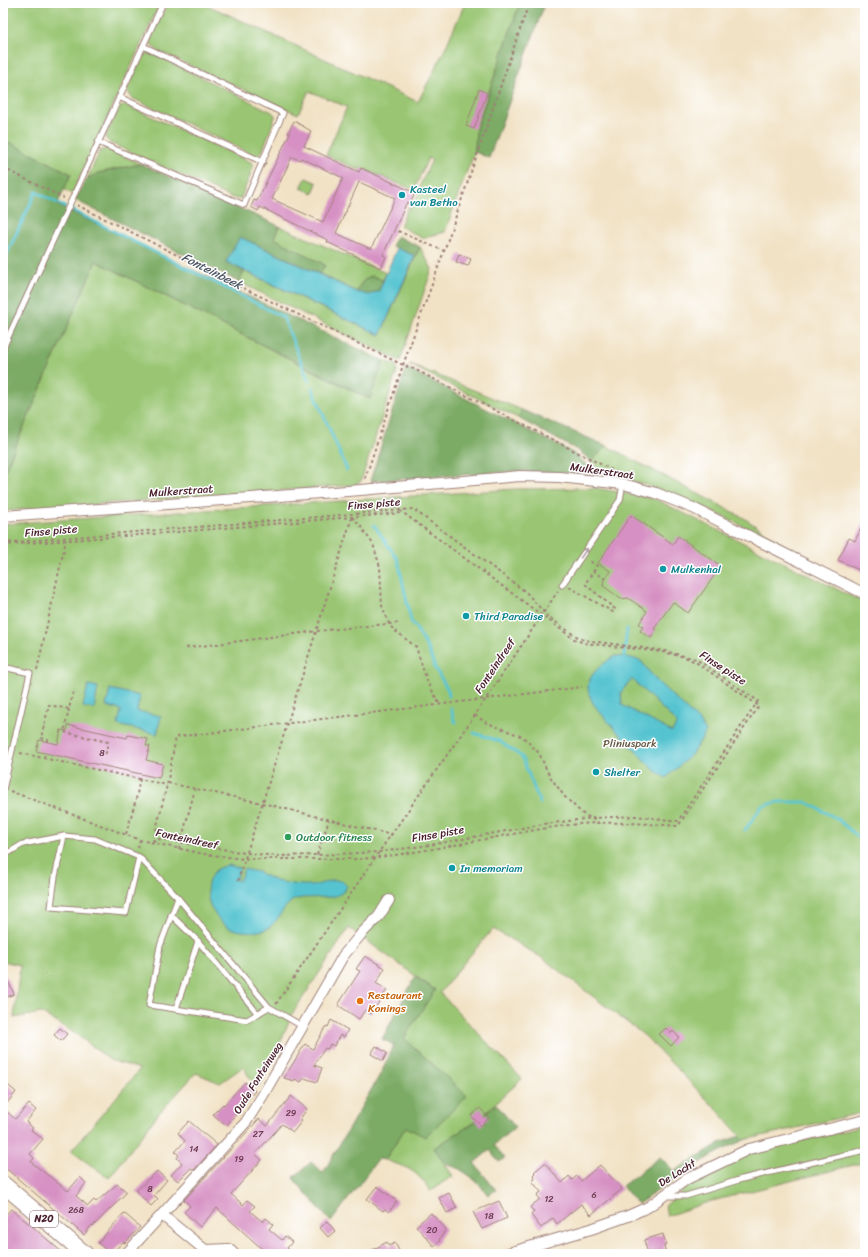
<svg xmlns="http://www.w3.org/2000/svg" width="868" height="1257" viewBox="0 0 868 1257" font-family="Sriracha,sans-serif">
	<rect width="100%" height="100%" fill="#fff"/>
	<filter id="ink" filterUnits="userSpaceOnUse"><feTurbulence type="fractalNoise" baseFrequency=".025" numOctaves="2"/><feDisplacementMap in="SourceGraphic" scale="8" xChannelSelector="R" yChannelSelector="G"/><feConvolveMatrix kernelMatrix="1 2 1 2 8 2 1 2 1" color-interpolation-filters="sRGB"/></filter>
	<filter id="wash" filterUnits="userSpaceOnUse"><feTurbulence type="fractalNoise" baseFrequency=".012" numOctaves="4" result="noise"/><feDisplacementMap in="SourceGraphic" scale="16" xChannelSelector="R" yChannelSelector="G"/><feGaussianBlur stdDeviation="0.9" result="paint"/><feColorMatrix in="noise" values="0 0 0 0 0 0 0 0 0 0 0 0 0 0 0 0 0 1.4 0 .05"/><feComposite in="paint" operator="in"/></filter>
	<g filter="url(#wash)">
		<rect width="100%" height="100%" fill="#f1e2c5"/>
		<g fill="#9ac673" stroke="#72724f">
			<polygon points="3,3 160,3 72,194 63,189 71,174 3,139"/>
			<polygon points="168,3 203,3 418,102 444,51 465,3 520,3 476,129 475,152 466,173 445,232 422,238 400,226 408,207 412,208 419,193 417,192 432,160 428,158 414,190 361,168 359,170 326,155 347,107 309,91 298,114 158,51 152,46 150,39"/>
			<polygon points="146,53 151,53 272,112 275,115 275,117 262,152 259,155 254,155 132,98 127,90 143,56"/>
			<polygon points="126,105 251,162 253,168 241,198 237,199 230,197 110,143 106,139 106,135 120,107"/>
			<polygon points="105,149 108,149 141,164 98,173 87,179 100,151"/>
			<polygon points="306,178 317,183 313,193 301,188"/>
			<path d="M279 226 386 273 383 280 372 276C363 279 361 283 357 292L320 274 325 265 274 238Z"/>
			<polygon points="420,247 432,269 400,361 239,282 244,271 380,335"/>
			<polygon points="96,261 369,399 384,361 396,365 397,370 396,374 361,481 354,485 3,511 3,475"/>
			<polygon points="410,364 522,410 518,418 410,365"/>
			<polygon points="607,446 744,518 794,552 735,522 689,501 644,484 602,474 591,461"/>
			<path d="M596 488 655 499 865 603V1112L744 1140 720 1113 645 1036 541 957 493 929 467 959 440 993 522 1079 475 1122 434 1148 453 1176 430 1191C416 1169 408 1168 385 1160L406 1127 403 1038 435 990 349 928 292 1014 273 1060 259 1087 250 1078 243 1067 220 1083 196 1073 159 1113 109 1178 71 1151 140 1069 110 1060 76 1034 41 1013 14 1018 20 965 3 961V524L515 489Z"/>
			<polygon points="865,1126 865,1162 708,1202 667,1216 665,1206 695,1180 742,1155"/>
		</g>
		<g fill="#7bab65" stroke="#626548">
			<polygon points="520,3 545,3 489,158 475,152 476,129"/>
			<polygon points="3,139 71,174 57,205 384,361 370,399 96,261 3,475"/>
			<polygon points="141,164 279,226 274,238 325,265 320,274 240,237 226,262 244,271 239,282 75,200 87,179 98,173"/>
			<polygon points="397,236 420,247 415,256 392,246"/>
			<path d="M372 276 383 280 379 291 369 295 357 292C361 283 363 279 372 276Z"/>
			<polygon points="406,368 575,454 596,474 519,471 370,481"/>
			<polygon points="522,410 607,446 591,461 579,451 518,418"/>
			<polygon points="415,977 435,990 404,1038 467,1096 425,1137 406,1127 385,1160 378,1159 331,1222 293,1178 311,1162 323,1173 382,1071 394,1045 382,1039"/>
			<polygon points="496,1104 515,1127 494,1145 505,1158 499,1162 490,1150 474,1163 496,1190 488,1195 480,1185 470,1176 458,1168 445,1164 434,1148 475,1122"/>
			<path d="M740 1136 744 1140C706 1156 672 1181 638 1204L622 1186 660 1157 674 1171 720 1143Z"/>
		</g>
		<g fill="#57c4d0" stroke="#50727e" fill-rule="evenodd">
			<polygon points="240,237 357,292 369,295 379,291 397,248 415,256 380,335 226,262"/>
			<path d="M615 656 628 657 641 661 657 681 700 722 706 732 691 755 666 778 654 770C635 750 613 729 596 707 592 703 588 693 588 687 588 674 605 662 615 656ZM632 679 677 723 672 732 622 705 621 692Z"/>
			<polygon points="88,685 98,687 94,709 83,707"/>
			<polygon points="110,689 140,696 137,711 161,716 157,734 118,725 121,710 106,706"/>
			<path d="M228 865 240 868 236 880 239 881 244 869 258 872 276 881 292 884 312 886 334 880 342 881 347 886C341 903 311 895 296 899 283 903 278 926 264 930 253 933 234 932 225 925 209 913 199 885 217 869 220 867 225 866 228 865Z"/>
		</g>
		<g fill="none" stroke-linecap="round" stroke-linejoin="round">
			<g stroke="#57c4d0" stroke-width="3">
				<polyline points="72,210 283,317 309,381"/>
				<polyline points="3,262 36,192 65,207"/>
				<polyline points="312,388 347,470"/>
				<polyline points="374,525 398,560 411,621 416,628 428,649 435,668 448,690 449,696"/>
				<polyline points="624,656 627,629"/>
				<polyline points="451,708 454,721 456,722"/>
				<polyline points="474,733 499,741 522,757 540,803"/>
				<polyline points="745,830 762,806 778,802 806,802 836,818 865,843"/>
			</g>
		</g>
		<g id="blocks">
			<g fill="#d690c3" fill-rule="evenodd">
				<polygon points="479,89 487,93 474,129 466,126"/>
				<path d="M294 121 311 131 304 146 359 172 361 168 415 193 410 204 407 202 383 255 386 257 381 268 327 242 328 240 260 207 258 211 251 207 254 200 257 201 290 133H288ZM292 157 297 159 300 160 301 158 343 178 323 222 272 199ZM359 182 395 198 371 249 336 233Z"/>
				<polygon points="459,254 471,259 468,266 456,262"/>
				<polygon points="631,515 673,544 678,536 721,566 688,613 673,602 654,629 656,630 651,638 640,631 643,627 639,624 647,611 628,598 621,599 602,585 604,583 603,582 610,571 598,563"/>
				<polygon points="865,520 865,573 838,560 849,538 855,541"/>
				<polygon points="68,725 127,738 128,735 148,739 146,746 150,746 146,760 163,764 159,778 36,751 39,740 58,744 61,730 67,731"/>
				<polygon points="365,956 385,968 376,983 387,990 371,1014 365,1010 359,1019 338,1005 360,971 356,969"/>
				<polygon points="3,970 14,994 3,999"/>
				<polygon points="331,1020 348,1030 344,1037 340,1035 334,1046 330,1044 328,1049 325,1048 314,1065 322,1068 317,1082 304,1078 301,1082 295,1079 294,1081 284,1078 305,1044 313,1049 326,1026 328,1027"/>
				<polygon points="60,1028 67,1034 61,1041 54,1035"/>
				<polygon points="666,1028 671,1033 673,1031 679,1037 671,1046 659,1034"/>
				<polygon points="376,1046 387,1053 383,1061 371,1054"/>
				<polygon points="3,1081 16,1092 3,1108"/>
				<polygon points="245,1082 255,1091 226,1126 213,1114 223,1104 224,1105"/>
				<polygon points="291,1096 307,1109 300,1119 302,1121 293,1132 282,1124 255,1154 262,1160 231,1194 243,1205 247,1200 255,1206 250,1211 263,1222 266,1218 273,1224 269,1229 282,1240 285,1236 292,1242 287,1248 294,1254 259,1254 262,1249 217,1208 200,1227 184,1212 190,1206 184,1200 259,1119 267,1126"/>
				<polygon points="29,1104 36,1110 26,1122 33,1128 31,1130 43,1139 30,1154 34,1158 31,1162 68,1191 80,1177 86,1183 76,1196 88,1206 94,1200 96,1202 117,1184 127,1192 93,1226 92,1225 84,1235 3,1166 3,1108 15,1119"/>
				<polygon points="480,1108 489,1118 481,1126 471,1116"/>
				<polygon points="189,1121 217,1145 194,1170 191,1168 178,1181 171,1175 182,1163 177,1158 179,1155 175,1152 185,1141 178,1133"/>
				<polygon points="545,1163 562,1183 569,1176 572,1180 577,1176 581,1181 600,1165 622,1189 591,1215 581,1204 557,1224 553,1218 541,1228 531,1215 534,1212 530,1207 540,1199 537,1195 541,1192 532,1181 535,1179 533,1175 535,1173 534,1172"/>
				<polygon points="157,1171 167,1180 154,1195 158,1199 151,1206 136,1191"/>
				<polygon points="377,1186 397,1201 389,1212 385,1209 383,1211 367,1199"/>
				<polygon points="449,1193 457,1208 447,1213 439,1198"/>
				<polygon points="499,1201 507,1218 482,1229 473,1212"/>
				<polygon points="11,1209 32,1226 64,1254 3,1254 3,1218"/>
				<polygon points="124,1213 140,1227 125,1243 123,1242 111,1254 98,1243"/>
				<polygon points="431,1213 446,1229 439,1240 440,1241 434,1246 416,1226"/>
				<polygon points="327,1221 335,1231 328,1237 320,1228"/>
				<polygon points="663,1234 666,1245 664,1246 666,1254 648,1254 644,1240"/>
				<polygon points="387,1242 389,1246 395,1243 401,1254 365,1254"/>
			</g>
		</g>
	</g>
	<g filter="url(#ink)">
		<use href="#blocks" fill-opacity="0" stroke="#9e8078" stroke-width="1"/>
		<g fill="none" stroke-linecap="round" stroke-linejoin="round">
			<defs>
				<g id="lane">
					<polyline points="119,97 263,162"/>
					<polyline points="98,142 244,205 283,113 143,46"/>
					<polyline points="3,348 163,3"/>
					<polyline points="562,585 620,500 623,484"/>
					<polyline points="3,667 30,673 3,790"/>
					<polyline points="64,836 55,877 51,907 126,913 139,857"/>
					<polyline points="3,856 23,844 64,836 95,839 139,857 178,898 269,1007 302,1026"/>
					<polyline points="178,898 160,946 149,1005 247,1020 269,1007"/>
					<polyline points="171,915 198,941 258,1014"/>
					<polyline points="176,1009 198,941"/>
					<polyline points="666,1196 686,1196 742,1179 865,1150"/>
				</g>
				<g id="street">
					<polyline points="3,516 361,490 520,476 559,477 623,484 656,493 693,508 865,594"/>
					<polyline points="162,1215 210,1254"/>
					<polyline points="205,1250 229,1249 234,1254"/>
					<polyline points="126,1254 246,1122 263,1095 343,956 362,933 379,916 389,900"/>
					<polyline points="505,1254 591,1229 628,1216 648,1207 687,1179 749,1149 865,1120"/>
				</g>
				<polyline id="primary" points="3,1184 85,1254"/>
			</defs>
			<use href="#lane" stroke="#9e8078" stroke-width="7"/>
			<use href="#street" stroke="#9e8078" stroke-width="12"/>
			<use href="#primary" stroke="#9e8078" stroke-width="18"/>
			<g stroke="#9e8078" stroke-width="2" stroke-dasharray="3 3" stroke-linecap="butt">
				<polyline points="3,168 64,198"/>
				<polyline points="77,205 237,285 403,365 414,369 616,472"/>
				<polyline points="398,231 444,251"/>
				<polyline points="365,479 403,365 444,251 529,3"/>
				<polyline points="352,517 359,524 373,544 380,567 382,606 389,624 394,630 416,647 427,681 440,705"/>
				<polyline points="3,543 413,509 526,592 547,616 574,635 584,640 665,651 696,659 758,701 678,821 636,816 593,818 544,824 430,845 379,852 317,855 280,856 246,853 159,839 153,842"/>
				<polyline points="3,545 178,532 400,513"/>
				<polyline points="593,571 605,579"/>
				<polyline points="569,587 613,612 615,609 585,584 597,566 588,560"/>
				<polyline points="186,648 317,631 398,623"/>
				<polyline points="37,670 66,540"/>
				<polyline points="69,709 64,732 108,742 105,757"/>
				<polyline points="475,715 485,722 523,737 539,753 549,775 564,796 583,814 598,822"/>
				<polyline points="48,742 48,740 41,738 49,705 69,709 73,692 76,693"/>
				<polyline points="20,753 167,785"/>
				<polyline points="44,758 45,753"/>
				<polyline points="168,783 262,803 392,835"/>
				<path d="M10 791 140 840 204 854 244 859H359C430 853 499 834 569 825 605 821 641 823 678 826L759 706 697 663 685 657 662 652 584 643 574 639 383 498"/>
				<polyline points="126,834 136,799 140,779"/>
				<polyline points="153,842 167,785 176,737 582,687"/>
				<polyline points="138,848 140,840"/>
				<polyline points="179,849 195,789"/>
				<polyline points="317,855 329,820"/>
				<polyline points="238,881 352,517"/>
				<polyline points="276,1004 379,852 475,715 558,591"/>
			</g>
			<use href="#lane" stroke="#fff" stroke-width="5"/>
			<use href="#street" stroke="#fff" stroke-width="10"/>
			<use href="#primary" stroke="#fff" stroke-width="16"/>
		</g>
		<defs><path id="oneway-shaft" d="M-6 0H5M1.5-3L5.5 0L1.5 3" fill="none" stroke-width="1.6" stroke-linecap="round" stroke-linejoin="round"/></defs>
		<use stroke="#ae9aa0" href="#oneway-shaft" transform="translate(584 553) rotate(-55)"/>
	</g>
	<g fill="#0f9aa8" stroke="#fff" stroke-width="1.5">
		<circle cx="402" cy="195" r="4"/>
		<circle cx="663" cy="569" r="4"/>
		<circle cx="466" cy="616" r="4"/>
		<circle cx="596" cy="772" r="4"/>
		<circle cx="452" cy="868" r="4"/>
	</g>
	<circle fill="#2e9e5b" stroke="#fff" stroke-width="1.5" cx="288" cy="837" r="4"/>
	<circle fill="#e8710a" stroke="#fff" stroke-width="1.5" cx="360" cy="1001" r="4"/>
	<g text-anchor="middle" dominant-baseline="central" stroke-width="3" stroke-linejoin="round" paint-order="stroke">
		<g font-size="9" fill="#6d3b51">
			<text x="102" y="753">8</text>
			<text x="291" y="1113">29</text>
			<text x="258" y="1134">27</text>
			<text x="194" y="1149">14</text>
			<text x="239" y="1159">19</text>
			<text x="150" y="1189">8</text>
			<text x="594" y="1195">6</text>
			<text x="549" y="1199">12</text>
			<text x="76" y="1210">268</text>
			<text x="489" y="1216">18</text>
			<text x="432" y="1230">20</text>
		</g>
		<rect fill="#fff" stroke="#80626b" stroke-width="1" x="30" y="1211" width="28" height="16" rx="3"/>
		<g font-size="10" font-weight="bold" fill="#4a1f2b">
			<text x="44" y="1219">N20</text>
		</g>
		<g font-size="11" fill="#0d838f" stroke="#fff" text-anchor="start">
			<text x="410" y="189">Kasteel<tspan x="410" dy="13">van Betho</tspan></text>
			<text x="671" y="569">Mulkenhal</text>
			<text x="474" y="616">Third Paradise</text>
			<text x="604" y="772">Shelter</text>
			<text x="460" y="868">In memoriam</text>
		</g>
		<g font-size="11" fill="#4a1f2b" stroke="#fff">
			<text transform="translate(602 471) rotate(8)">Mulkerstraat</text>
			<text transform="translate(181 491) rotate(-4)">Mulkerstraat</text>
			<text transform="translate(374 504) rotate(-5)">Finse piste</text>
			<text transform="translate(51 531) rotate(-5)">Finse piste</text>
			<text transform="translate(495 666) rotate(-56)">Fonteindreef</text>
			<text transform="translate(723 668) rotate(33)">Finse piste</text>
			<text transform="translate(438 834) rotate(-10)">Finse piste</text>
			<text transform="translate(187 839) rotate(12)">Fonteindreef</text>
			<text transform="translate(258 1078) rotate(-58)">Oude Fonteinweg</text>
			<text transform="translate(677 1173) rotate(-32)">De Locht</text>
		</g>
		<g font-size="11" fill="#665944" stroke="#fff">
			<text x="630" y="743">Pliniuspark</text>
		</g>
		<g font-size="11" fill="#27864d" stroke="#fff" text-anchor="start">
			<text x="296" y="837">Outdoor fitness</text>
		</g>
		<g font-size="11" fill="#c56008" stroke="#fff" text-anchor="start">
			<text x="368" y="995">Restaurant<tspan x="368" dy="13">Konings</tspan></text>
		</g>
		<g font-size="12" font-style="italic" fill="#4f5965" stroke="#fff">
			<text transform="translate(212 271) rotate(27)">Fonteinbeek</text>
		</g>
	</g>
	<rect width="868" height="1257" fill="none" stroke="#fff" stroke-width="16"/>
</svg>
